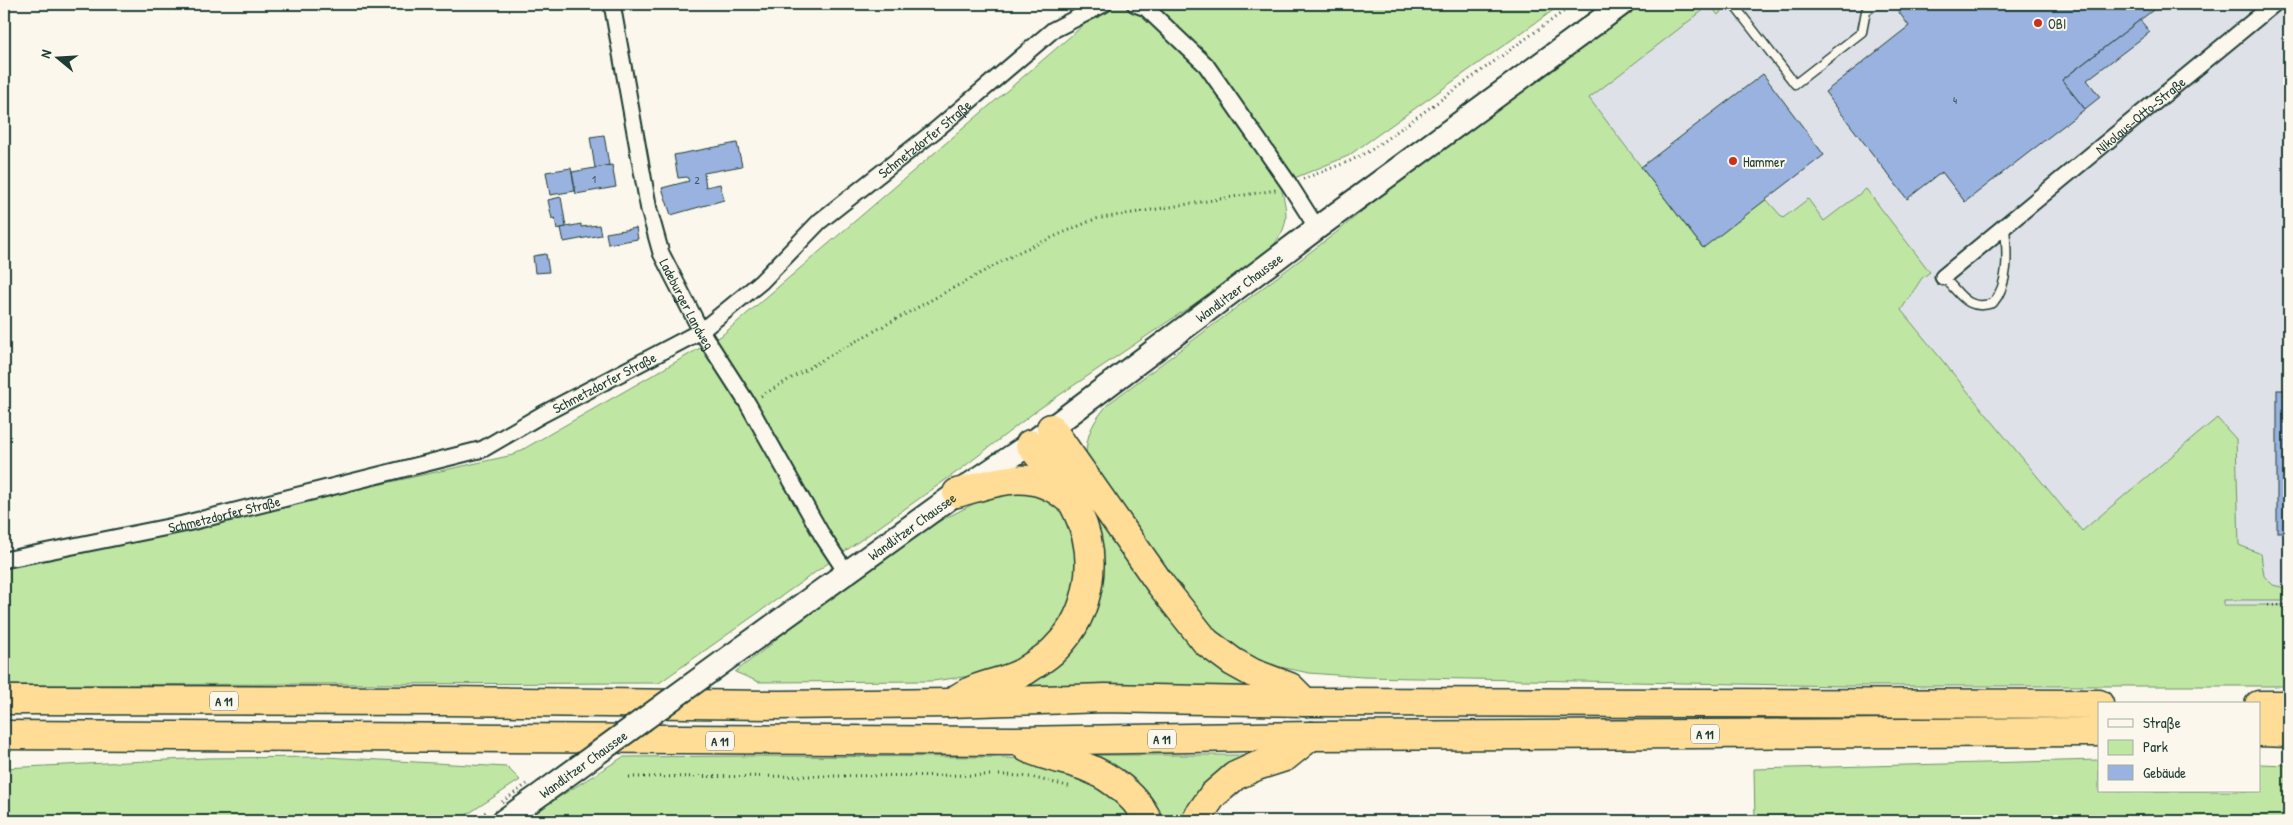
<svg xmlns="http://www.w3.org/2000/svg" width="2293" height="825" viewBox="0 0 2293 825" font-family="'Patrick Hand',sans-serif">
	<rect width="100%" height="100%" fill="#fbf7ec"/>
	<filter id="ink" filterUnits="userSpaceOnUse"><feTurbulence type="fractalNoise" baseFrequency=".02" numOctaves="2"/><feDisplacementMap in="SourceGraphic" scale="10" xChannelSelector="R" yChannelSelector="G"/><feConvolveMatrix kernelMatrix="1 2 1 2 8 2 1 2 1" color-interpolation-filters="sRGB"/></filter>
	<g filter="url(#ink)">
		<polygon fill="#dee2e8" points="1679,4 2289,4 2289,605 2073,601 1688,289 1551,102"/>
		<g fill="#bfe6a2" stroke="#6f926b">
			<path d="M1108 4H1562L1348 156 1280 184C1290 220 1289 227 1265 256L1036 411 961 469 659 683 4 685V567L513 455 721 336Z"/>
			<path d="M1639 4H1714L1721 12 1718 15 1710 5 1589 98 1702 247 1766 199 1783 218 1808 199 1824 221 1866 189 1930 272 1922 278 1901 310 2082 531 2217 418 2236 439 2239 545 2261 554 2264 576 2273 585 2289 589V600H2224V605H2289V686H1845L1363 677 1309 673 1251 661 1214 638 1086 456C1086 433 1094 421 1108 404L1337 232 1409 172Z"/>
			<polygon points="1077,488 1249,686 1023,688 1026,680 1077,638"/>
			<polygon points="995,493 1034,493 1057,505 1066,514 1075,537 1079,573 1067,615 1049,641 1019,662 970,676 933,681 759,682 735,672 774,642 772,639 920,531"/>
			<polygon points="1086,755 1249,755 1185,821 1158,821"/>
			<polygon points="747,756 993,757 1035,760 1094,779 1139,821 529,821 535,812 623,757"/>
			<polygon points="325,757 507,767 520,780 457,821 4,821 4,768 208,758"/>
			<polygon points="2099,760 2099,791 2259,791 2259,764 2289,765 2289,821 1755,821 1754,769"/>
		</g>
		<g fill="#9ab2df" stroke="#1f3d34">
			<polygon points="1907,4 2161,4 2062,80 2085,109 1965,202 1942,172 1907,199 1825,92 1909,26 1898,11"/>
			<polygon points="2140,20 2150,32 2087,80 2100,97 2085,109 2062,80"/>
			<polygon points="1763,74 1824,155 1703,248 1641,167"/>
			<polygon points="604,135 609,165 595,168 590,137"/>
			<polygon points="737,143 742,166 704,173 706,187 720,184 724,200 671,215 662,188 689,181 687,177 678,178 674,155"/>
			<polygon points="612,165 616,187 576,194 572,172"/>
			<polygon points="571,168 575,191 550,195 546,172"/>
			<polygon points="561,197 566,227 557,229 555,218 552,219 548,200"/>
			<polygon points="581,224 581,227 599,225 601,235 564,242 561,228"/>
			<polygon points="636,228 638,239 608,244 606,233"/>
			<polygon points="546,254 549,272 535,273 533,256"/>
			<rect x="2277" y="390" width="12" height="142"/>
		</g>
		<g fill="none" stroke-linecap="round" stroke-linejoin="round">
			<defs>
				<g id="service">
					<polyline points="1733,4 1795,84 1862,32 1866,11 1876,4"/>
					<path d="M1943 277C1960 292 1966 312 1993 303 2010 283 2007 252 2005 227"/>
				</g>
				<g id="minor">
					<path id="s1" d="M612 4 649 210 661 253 701 331 748 404 823 537 846 572"/>
					<polyline points="1135,4 1146,8 1206,65 1289,184 1317,228"/>
					<path id="s2" d="M1943 277 2274 4"/>
					<path id="s3" d="M4 560 183 524 483 449 543 414 701 331 761 282 820 221 937 129 1053 30 1104 4"/>
				</g>
				<g id="secondary">
					<path id="s4" d="M742 648 957 493 1030 444 1317 228 1622 4"/>
					<polyline points="503,821 544,792"/>
				</g>
				<g id="motorway">
					<polyline points="1051,428 1161,585 1206,642 1233,662 1253,673 1290,687 1305,702"/>
					<path d="M957 493C996 482 1032 467 1067 498"/>
					<path d="M958 698C980 683 1006 683 1025 671 1035 664 1048 657 1056 648 1091 613 1099 557 1078 513 1067 488 1046 466 1030 444"/>
					<polyline points="4,700 445,701 779,705 950,703 1105,698 1305,702 2099,704"/>
					<polyline points="2259,705 2289,705"/>
					<polyline points="2259,732 2289,733"/>
					<polyline points="4,735 1014,741 1311,736 2099,732"/>
					<path d="M1027 748C1041 755 1055 758 1071 762 1101 770 1135 792 1148 821"/>
					<polyline points="1195,821 1213,795 1235,776 1257,766 1285,757 1311,736"/>
				</g>
			</defs>
			<use href="#service" stroke="#1f3d34" stroke-width="11"/>
			<use href="#minor" stroke="#1f3d34" stroke-width="19"/>
			<use href="#secondary" stroke="#1f3d34" stroke-width="26"/>
			<use href="#motorway" stroke="#1f3d34" stroke-width="31"/>
			<g stroke="#1f3d34" stroke-width="3" stroke-dasharray="1 4" stroke-linecap="butt">
				<polyline points="1303,179 1350,161 1371,150 1574,4"/>
				<polyline points="761,396 836,352 1021,251 1095,219 1276,190"/>
				<polyline points="2268,605 2289,605"/>
				<polyline points="629,777 1007,775 1030,777 1072,787"/>
				<polyline points="472,821 486,812"/>
			</g>
			<use href="#service" stroke="#fbf7ec" stroke-width="8"/>
			<use href="#minor" stroke="#fbf7ec" stroke-width="15"/>
			<use href="#secondary" stroke="#fbf7ec" stroke-width="22"/>
			<use href="#motorway" stroke="#ffdd96" stroke-width="28"/>
			<defs>
				<polyline id="secondary-bridge" points="544,792 742,648"/>
			</defs>
			<use href="#secondary-bridge" stroke="#1f3d34" stroke-width="26" stroke-linecap="butt"/>
			<polyline stroke="#1f3d34" stroke-width="3" stroke-dasharray="1 4" stroke-linecap="butt" points="502,802 527,784"/>
			<use href="#secondary-bridge" stroke="#fbf7ec" stroke-width="22"/>
		</g>
	</g>
	<g fill="#c8321e" stroke="#fbf7ec" stroke-width="2">
		<circle cx="2038" cy="23" r="5"/>
		<circle cx="1733" cy="161" r="5"/>
	</g>
	<g text-anchor="middle" dominant-baseline="central" stroke-width="4" stroke-linejoin="round" paint-order="stroke">
		<g font-size="11" fill="#3e5a5f">
			<text x="1955" y="100">4</text>
			<text x="594" y="179">1</text>
			<text x="697" y="180">2</text>
		</g>
		<g fill="#fbf7ec" stroke="#61756b" stroke-width="1">
			<rect x="210" y="691.5" width="28" height="19" rx="4"/>
			<rect x="1691" y="724.5" width="28" height="19" rx="4"/>
			<rect x="1148" y="729.5" width="28" height="19" rx="4"/>
			<rect x="706" y="731.5" width="28" height="19" rx="4"/>
		</g>
		<g font-size="12" font-weight="bold" fill="#1f3d34">
			<text x="224" y="701">A 11</text>
			<text x="1705" y="734">A 11</text>
			<text x="1162" y="739">A 11</text>
			<text x="720" y="741">A 11</text>
		</g>
		<g font-size="14" fill="#1f3d34" stroke="#fbf7ec" text-anchor="start">
			<text x="2048" y="23">OBI</text>
			<text x="1743" y="161">Hammer</text>
		</g>
		<g font-size="14" fill="#1f3d34" stroke="#fbf7ec">
			<text stroke="none"><textPath href="#s2" startOffset="255">Nikolaus-Otto-Straße</textPath></text>
			<text stroke="none"><textPath href="#s3" startOffset="1035">Schmetzdorfer Straße</textPath></text>
			<text stroke="none"><textPath href="#s4" startOffset="614">Wandlitzer Chaussee</textPath></text>
			<text stroke="none"><textPath href="#s1" startOffset="311">Ladeburger Landweg</textPath></text>
			<text stroke="none"><textPath href="#s3" startOffset="630">Schmetzdorfer Straße</textPath></text>
			<text stroke="none"><textPath href="#s3" startOffset="225">Schmetzdorfer Straße</textPath></text>
			<text stroke="none"><textPath href="#s4" startOffset="209">Wandlitzer Chaussee</textPath></text>
			<text transform="translate(583 764) rotate(-36)">Wandlitzer Chaussee</text>
		</g>
	</g>
	<rect width="2293" height="825" fill="none" stroke="#fbf7ec" stroke-width="20"/>
	<rect x="10" y="10" width="2273" height="805" fill="none" stroke="#1f3d34" stroke-width="2" filter="url(#ink)"/>
	<rect x="2098" y="702" width="162" height="90" fill="#fbf7ec" stroke="#a3ada2"/>
	<rect x="2108" y="719" width="25" height="8" fill="#fbf7ec" stroke="#a3ada2"/>
	<text x="2143" y="728" font-size="15" fill="#1f3d34">Straße</text>
	<rect x="2108" y="740" width="25" height="15" fill="#bfe6a2" stroke="#a3ada2"/>
	<text x="2143" y="752" font-size="15" fill="#1f3d34">Park</text>
	<rect x="2108" y="765" width="25" height="15" fill="#9ab2df" stroke="#a3ada2"/>
	<text x="2143" y="778" font-size="15" fill="#1f3d34">Gebäude</text>
	<g transform="translate(58 58) rotate(288)" stroke="#fbf7ec" stroke-width="4" paint-order="stroke">
	<path d="M0-4L9 19L0 12L-9 19Z" fill="#1f3d34"/>
	<text y="-8" font-size="14" font-weight="bold" text-anchor="middle" fill="#1f3d34">N</text>
	</g>
</svg>
